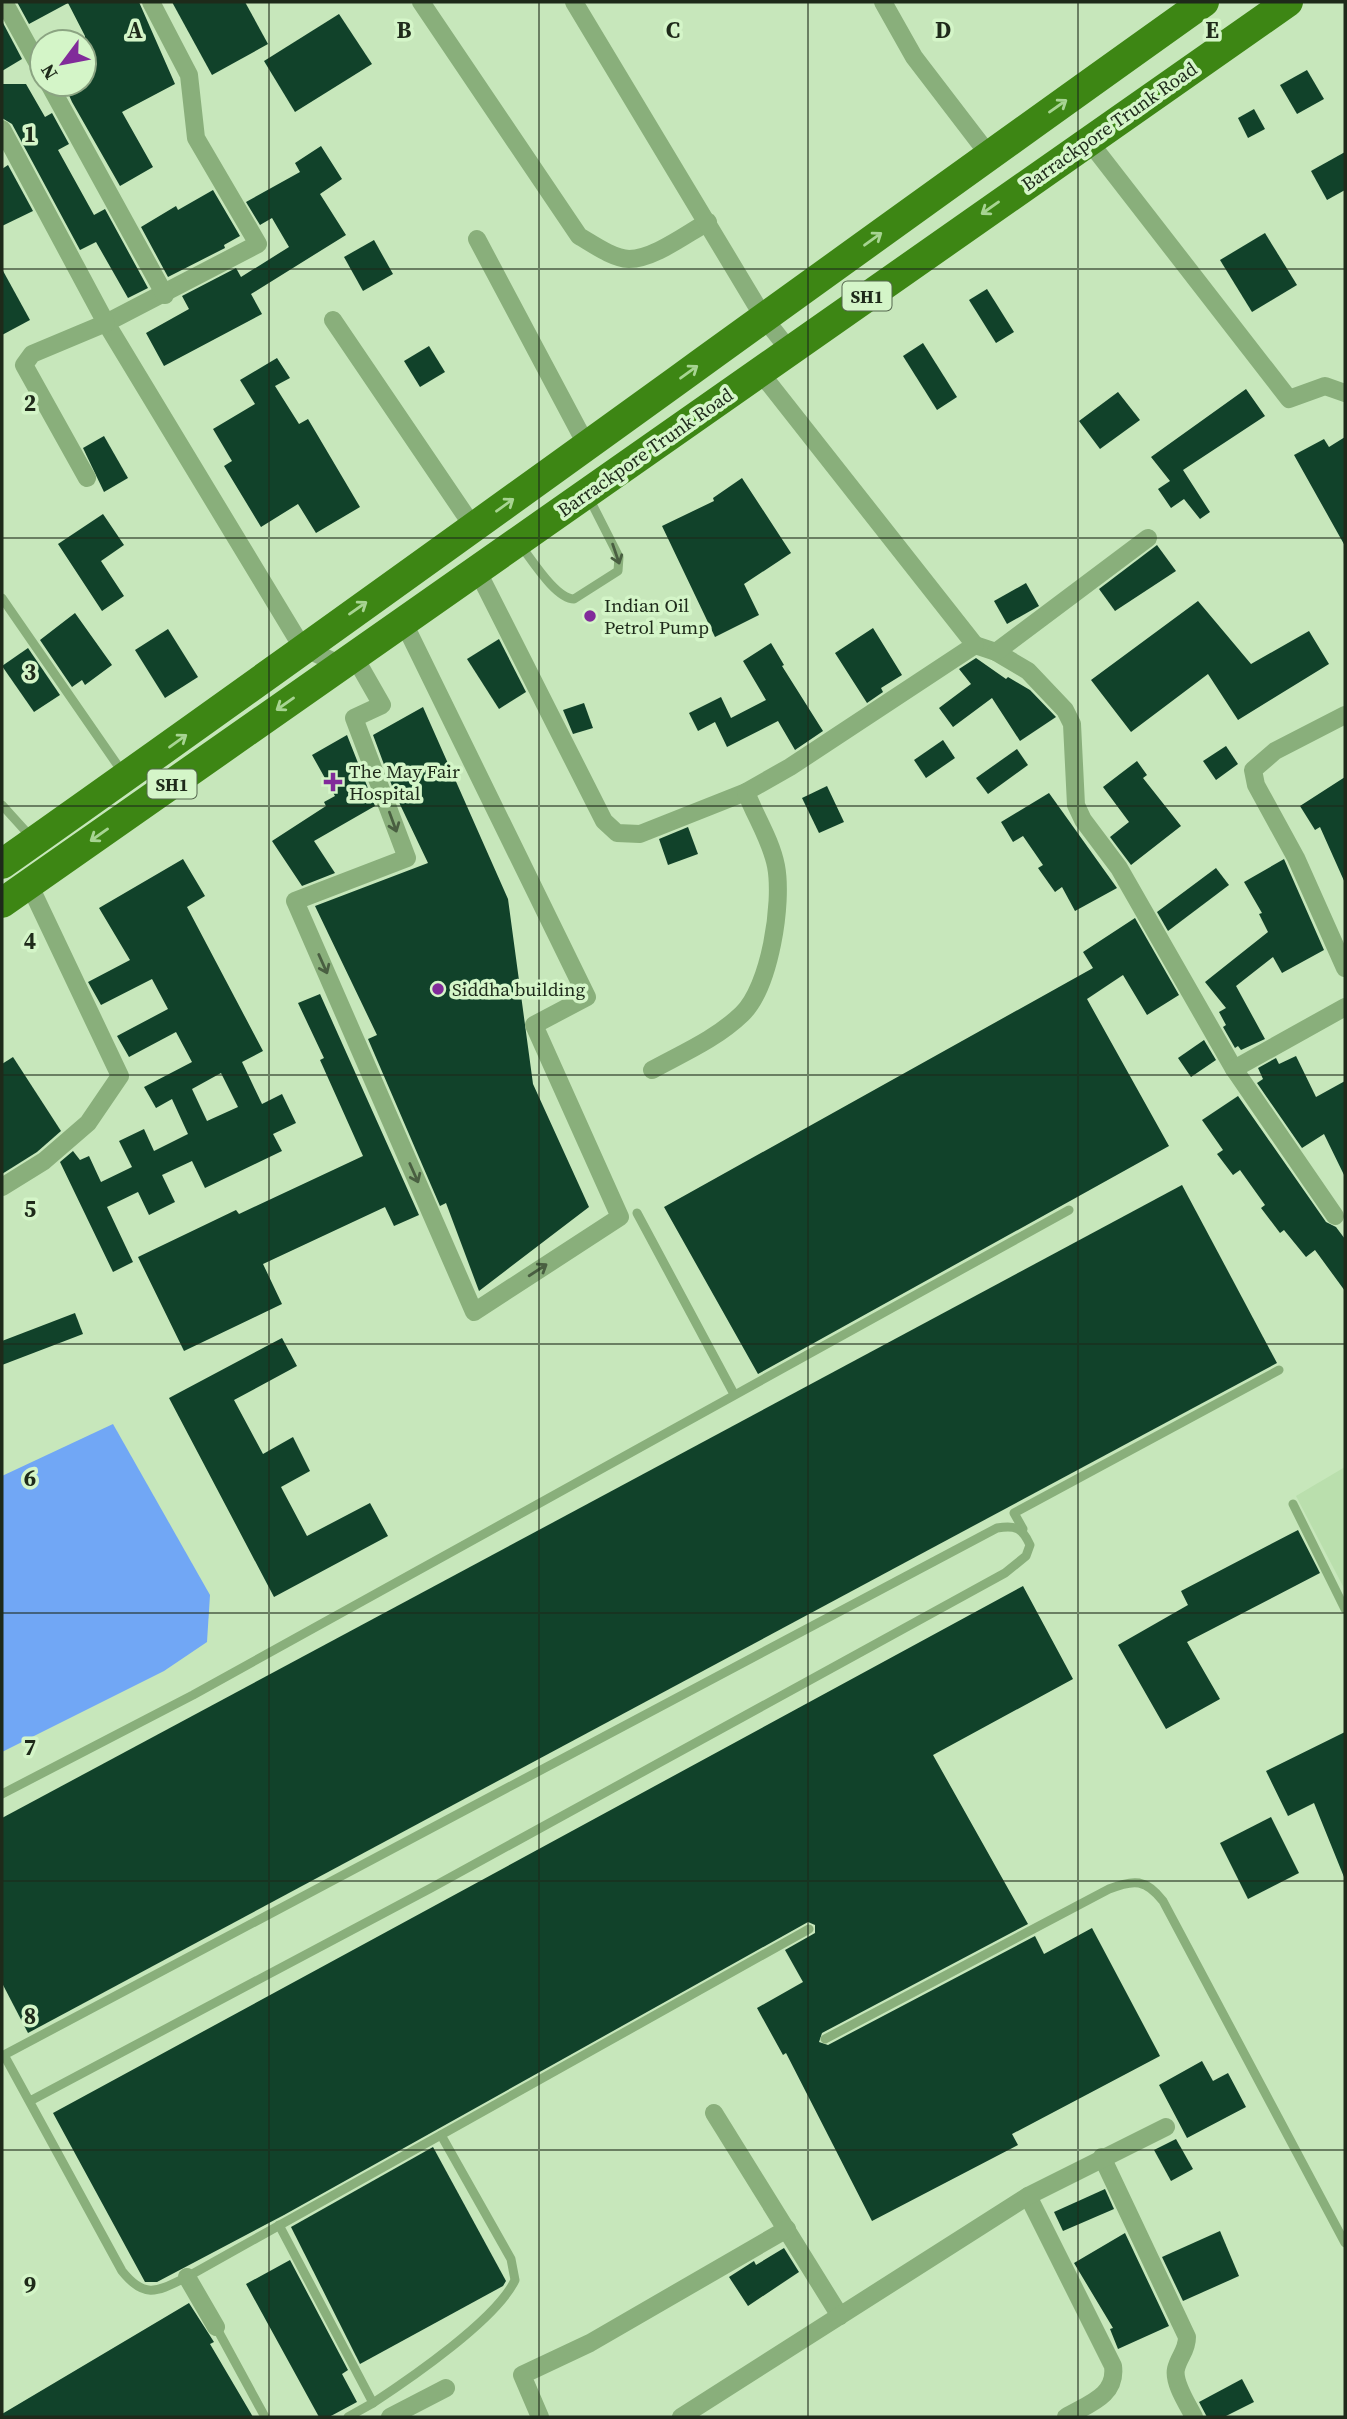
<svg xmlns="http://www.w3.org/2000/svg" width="1347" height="2419" viewBox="0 0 1347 2419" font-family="'Source Serif 4',serif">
	<rect width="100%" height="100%" fill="#c7e7bb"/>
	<polygon fill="#badfad" points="1345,1467 1345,1590 1296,1496"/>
	<polygon fill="#71a7f5" points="113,1424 210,1595 207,1642 164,1671 2,1752 2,1476"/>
	<g fill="#11422a" fill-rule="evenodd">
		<polygon points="17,2 139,2 175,84 122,112 153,167 120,186 72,102 64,84 84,84 85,36 68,3 29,24"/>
		<polygon points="172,2 245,2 268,44 212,75"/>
		<polygon points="339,14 372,64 295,112 264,61"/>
		<polygon points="2,21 22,59 2,71"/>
		<polygon points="1307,70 1324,99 1297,114 1280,85"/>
		<polygon points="2,84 26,84 45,117 52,113 69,144 58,150 94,215 105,209 148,288 128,298 96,242 80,250 12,124 2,118"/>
		<polygon points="1254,109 1265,129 1248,138 1238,118"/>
		<polygon points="321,146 342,179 320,194 346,235 251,294 262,314 164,366 146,333 189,309 182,296 236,268 241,277 289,247 272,218 260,225 246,202 300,172 295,163"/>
		<polygon points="1345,152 1345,190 1327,200 1311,171"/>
		<polygon points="8,165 33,211 2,226 2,169"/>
		<polygon points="213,190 240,236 224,245 225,248 168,277 141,227 176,206 178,210"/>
		<polygon points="1265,233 1297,285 1252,312 1220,260"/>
		<polygon points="374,240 393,274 363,291 344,257"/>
		<polygon points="2,269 30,320 2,335"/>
		<polygon points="987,289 1014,332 996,343 969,300"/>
		<polygon points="923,343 957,397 937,410 903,356"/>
		<polygon points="429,346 445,372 420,387 404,361"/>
		<polygon points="277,358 290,378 275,386 299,424 308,419 360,507 316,533 298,504 261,527 224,466 232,461 213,429 255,404 240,380"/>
		<polygon points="1246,389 1265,416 1183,470 1210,512 1200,519 1184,499 1171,508 1158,489 1170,481 1151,457"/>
		<polygon points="1118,392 1140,420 1100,449 1079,421"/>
		<polygon points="104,436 128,478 104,492 83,448"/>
		<polygon points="1345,437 1345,546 1294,455 1324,439 1329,447"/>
		<polygon points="742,478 791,553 744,584 759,615 715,637 662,526 714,501 713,498"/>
		<polygon points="103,514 124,545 101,561 124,596 102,611 58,544"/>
		<polygon points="1157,545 1176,571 1115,611 1099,589"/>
		<polygon points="1026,583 1039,606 1007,624 994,601"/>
		<polygon points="1198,601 1251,664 1309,631 1329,664 1238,720 1208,674 1131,732 1091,680"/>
		<polygon points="75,613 112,665 85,685 82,680 72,687 40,640"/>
		<polygon points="873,628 902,675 881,688 883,692 867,703 835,653"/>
		<polygon points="168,629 198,677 165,698 135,650"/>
		<polygon points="499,639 526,692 499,709 467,659"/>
		<polygon points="771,643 784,665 782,666 823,731 795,750 778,721 727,747 715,722 698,731 689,713 721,697 731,718 766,700 743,661"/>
		<polygon points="28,648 60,695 34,712 2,666"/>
		<polygon points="976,658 1006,679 1008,677 1030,690 1056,717 1020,741 992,698 953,727 939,708 971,684 959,669"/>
		<polygon points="584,703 593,728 573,734 563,710"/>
		<polygon points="423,707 508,899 533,1084 589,1207 479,1291 446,1203 440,1206 368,1039 377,1035 315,906 428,863 395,794 373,735"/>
		<polygon points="347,735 375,806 314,841 335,873 302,886 272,841 326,806 324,802 335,796 312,755"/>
		<polygon points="943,740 955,758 926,778 914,760"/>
		<polygon points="1226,746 1238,764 1216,780 1203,761"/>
		<polygon points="1017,749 1028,765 988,794 976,778"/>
		<polygon points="1137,761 1147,775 1143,778 1181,826 1131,865 1110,837 1129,822 1103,787"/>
		<polygon points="1345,777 1345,883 1320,827 1315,830 1300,806"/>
		<polygon points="827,786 844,822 819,833 802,798"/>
		<polygon points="1049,793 1117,888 1075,911 1062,887 1055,892 1038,868 1043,865 1023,836 1013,842 1001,822"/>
		<polygon points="688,827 698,854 668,865 659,839"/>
		<path d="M183 859 205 896 187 907 263 1051 242 1062 262 1104 282 1094 296 1123 273 1134 282 1151 205 1188 192 1161 162 1175 175 1202 149 1215 138 1192 107 1207 133 1262 113 1272 60 1162 73 1151 80 1160 89 1156 101 1182 132 1167 119 1141 144 1129 154 1151 188 1134 172 1099 156 1108 144 1087 192 1062 176 1032 129 1057 117 1036 168 1009 152 979 101 1005 88 982 130 960 99 908ZM221 1073 238 1107 207 1121 192 1089Z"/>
		<polygon points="1284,859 1324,950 1282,973 1273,957 1236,986 1265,1039 1241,1050 1238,1046 1235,1048 1223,1027 1226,1025 1219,1012 1226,1008 1205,982 1268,932 1259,914 1262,913 1244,882"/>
		<polygon points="1216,868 1229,885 1168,931 1157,912"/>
		<polygon points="1135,918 1179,995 1147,1015 1123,975 1087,999 1169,1146 758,1374 664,1207 1093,968 1083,952"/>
		<polygon points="320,994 419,1215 394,1226 385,1207 263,1264 282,1304 184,1351 138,1257 236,1210 239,1214 363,1156 320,1060 324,1058 298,1003"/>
		<polygon points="1204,1040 1216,1060 1191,1077 1178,1058"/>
		<polygon points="1296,1056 1316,1097 1345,1081 1345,1177 1324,1134 1302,1148 1257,1083 1263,1079 1258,1068 1276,1058 1279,1064"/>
		<polygon points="13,1057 61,1131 37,1152 2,1174 2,1064"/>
		<polygon points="1238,1096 1326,1222 1336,1227 1345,1239 1345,1291 1315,1250 1306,1257 1284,1230 1280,1233 1261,1208 1265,1205 1240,1170 1233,1175 1217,1154 1223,1150 1202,1120"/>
		<polygon points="1182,1185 1277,1363 28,2033 2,1983 2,1818"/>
		<polygon points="75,1313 83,1334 2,1365 2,1341"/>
		<polygon points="282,1338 297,1366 234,1400 263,1454 293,1437 310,1471 281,1487 307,1536 370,1503 388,1536 274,1597 169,1398"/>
		<polygon points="1298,1530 1320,1573 1187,1642 1220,1699 1166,1729 1118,1645 1188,1605 1181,1591"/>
		<polygon points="1023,1586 1073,1679 933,1755 1028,1924 822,2033 819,2042 828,2045 1035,1936 1044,1954 1092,1928 1160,2056 1012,2134 1018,2145 872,2221 786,2053 783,2055 757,2008 803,1982 785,1950 815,1933 815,1925 808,1922 284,2215 157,2282 145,2282 53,2113"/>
		<polygon points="1345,1732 1345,1877 1344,1877 1314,1803 1288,1816 1266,1771"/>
		<polygon points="1271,1817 1299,1873 1248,1899 1220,1843"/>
		<polygon points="1202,2061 1213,2081 1228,2073 1246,2107 1187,2138 1159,2085"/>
		<polygon points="1176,2139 1193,2169 1171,2181 1154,2150"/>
		<polygon points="433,2147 506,2281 503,2286 360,2364 291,2227"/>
		<polygon points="1105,2189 1114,2209 1063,2231 1054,2212"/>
		<polygon points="1220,2231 1239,2276 1183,2301 1162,2257"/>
		<polygon points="1125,2233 1169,2326 1118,2349 1110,2329 1113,2328 1074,2263"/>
		<polygon points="784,2248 799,2272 748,2306 729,2277 754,2261 756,2265"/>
		<polygon points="290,2260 348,2370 342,2374 357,2402 329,2417 319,2417 246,2284"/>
		<polygon points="189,2303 214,2342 210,2344 253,2417 2,2417 2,2414"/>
		<polygon points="1242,2379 1254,2402 1224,2417 1207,2417 1199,2402"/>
	</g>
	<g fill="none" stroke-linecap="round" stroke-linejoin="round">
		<g stroke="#89af7b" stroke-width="9">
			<path d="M521 546C532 560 556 599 574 599L618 571 619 557 589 498"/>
			<polyline points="2,598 123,773"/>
			<polyline points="2,805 31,837"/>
			<polyline points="637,1213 734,1394"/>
			<polyline points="1293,1504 1345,1609"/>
			<polyline points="1023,1529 1014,1513 1279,1370"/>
			<polyline points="2,1794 193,1695 1069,1210"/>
			<path d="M825 2039 1109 1889C1134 1879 1146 1879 1163 1901L1345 2243"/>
			<path d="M30 2101 431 1888 1005 1573 1026 1556 1030 1545C1022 1527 1015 1525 997 1528L4 2055 122 2271C145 2300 158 2291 187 2277L809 1929"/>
			<polyline points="279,2225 373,2403 348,2417"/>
			<polyline points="216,2327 265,2417"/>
			<path d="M373 2403C411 2378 497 2319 515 2280L511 2259 441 2135"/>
		</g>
		<g stroke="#89af7b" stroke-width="18">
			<polyline points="4,2 42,71"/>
			<polyline points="151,2 189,75 196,138 258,244 106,323 302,647 341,665"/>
			<path d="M421 2 579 236C593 244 612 258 629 259 654 259 686 234 708 222"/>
			<polyline points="574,2 764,318 790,351"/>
			<polyline points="883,2 914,57 989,155"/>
			<polyline points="49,84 165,295"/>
			<polyline points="2,129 106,323 32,354 24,365 87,478"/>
			<polyline points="1088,140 1289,399 1325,386 1345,393"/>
			<polyline points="477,239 587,446"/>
			<polyline points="333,320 474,528"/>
			<polyline points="477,570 604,821 617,833 640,834 746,792"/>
			<polyline points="975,645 996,652 1028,671 1065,710 1072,724 1076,805 1083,820 1119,868 1234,1069 1335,1216"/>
			<polyline points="996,652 1148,538"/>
			<polyline points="354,656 382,705 354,718 407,858 295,901 474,1312 620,1217 534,1025 587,997 403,621"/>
			<polyline points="1345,715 1275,751 1253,770 1256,785 1296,858 1345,968"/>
			<polyline points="1234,1069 1345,1007"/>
			<path d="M652 1070C683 1053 716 1039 742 1014 770 987 783 903 776 866 771 840 755 816 746 792L790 767 975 645 760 372"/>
			<polyline points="2,1187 44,1161 88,1123 120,1076 29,884"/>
			<polyline points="714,2113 840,2316"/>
			<path d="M1102 2157 1187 2337C1187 2351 1179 2356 1176 2369 1173 2383 1188 2405 1194 2417"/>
			<path d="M1028 2196 1113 2366C1117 2396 1088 2404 1066 2417"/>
			<polyline points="187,2277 216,2327"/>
			<polyline points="390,2417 446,2388"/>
			<polyline points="540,2417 522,2375 590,2343 787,2229"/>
			<polyline points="681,2417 1028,2196 1166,2127"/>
		</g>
		<g stroke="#3d8614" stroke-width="30">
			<path d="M2 864C405 580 802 288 1204 2"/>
			<polyline points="2,903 1288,2"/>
		</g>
	</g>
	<defs><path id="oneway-shaft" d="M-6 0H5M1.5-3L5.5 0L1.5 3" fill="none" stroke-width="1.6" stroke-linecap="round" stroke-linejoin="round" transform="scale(1.75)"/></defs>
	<g stroke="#a7d492">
		<use href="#oneway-shaft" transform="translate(1058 106) rotate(-35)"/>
		<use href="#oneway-shaft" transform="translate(990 208) rotate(145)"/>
		<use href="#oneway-shaft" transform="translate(873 239) rotate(-36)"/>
		<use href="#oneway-shaft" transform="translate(689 372) rotate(-36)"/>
		<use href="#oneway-shaft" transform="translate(505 505) rotate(-36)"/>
		<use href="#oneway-shaft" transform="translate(358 608) rotate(-35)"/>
		<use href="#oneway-shaft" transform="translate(285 704) rotate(145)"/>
		<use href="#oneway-shaft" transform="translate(178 741) rotate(-36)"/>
		<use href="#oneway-shaft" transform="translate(99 835) rotate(145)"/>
	</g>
	<g stroke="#495f41">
		<use href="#oneway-shaft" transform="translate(616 554) rotate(71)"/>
		<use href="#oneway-shaft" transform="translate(393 822) rotate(70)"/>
		<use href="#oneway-shaft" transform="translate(323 964) rotate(66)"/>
		<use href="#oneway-shaft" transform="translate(414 1173) rotate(66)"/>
		<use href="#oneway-shaft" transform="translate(538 1270) rotate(-33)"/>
	</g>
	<path fill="none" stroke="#1e2a1a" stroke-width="2" stroke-opacity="0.55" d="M269 2V2417M539 2V2417M808 2V2417M1078 2V2417M2 269H1345M2 538H1345M2 806H1345M2 1075H1345M2 1344H1345M2 1613H1345M2 1881H1345M2 2150H1345"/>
	<g fill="#812b9a" stroke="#d4f5c8" stroke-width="2.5">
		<circle cx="590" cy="616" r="7"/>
		<path d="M329.5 771.5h7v7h7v7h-7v7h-7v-7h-7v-7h7z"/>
		<circle cx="438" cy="989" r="7"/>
	</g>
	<g text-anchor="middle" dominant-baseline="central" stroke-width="7" stroke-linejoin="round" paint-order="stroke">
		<g fill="#d4f5c8" stroke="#55674e" stroke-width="2">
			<rect x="842.5" y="281.5" width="49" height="29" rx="5"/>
			<rect x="147.5" y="769.5" width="49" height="29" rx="5"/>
		</g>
		<g font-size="18" font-weight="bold" fill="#1e2a1a">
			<text x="867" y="296">SH1</text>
			<text x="172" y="784">SH1</text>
		</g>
		<g font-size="19" fill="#1e2a1a" stroke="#d4f5c8">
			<text transform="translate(1109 126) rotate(-35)">Barrackpore Trunk Road</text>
			<text transform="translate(645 452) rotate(-35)">Barrackpore Trunk Road</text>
		</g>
		<g font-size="19" fill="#1e2a1a" stroke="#d4f5c8" text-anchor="start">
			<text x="604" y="605">Indian Oil<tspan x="604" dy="22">Petrol Pump</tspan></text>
			<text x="349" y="771">The May Fair<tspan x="349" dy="22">Hospital</tspan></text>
			<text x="452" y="989">Siddha building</text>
		</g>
	</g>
	<g font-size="23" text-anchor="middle" font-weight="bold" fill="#1e2a1a" stroke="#d4f5c8" stroke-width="7" stroke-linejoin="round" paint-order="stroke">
		<text x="135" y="38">A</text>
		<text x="404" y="38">B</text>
		<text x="673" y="38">C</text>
		<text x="943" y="38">D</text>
		<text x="1212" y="38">E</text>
		<text x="30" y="142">1</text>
		<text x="30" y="411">2</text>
		<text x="30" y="680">3</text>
		<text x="30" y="949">4</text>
		<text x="30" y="1217">5</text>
		<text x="30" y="1486">6</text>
		<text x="30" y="1755">7</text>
		<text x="30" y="2024">8</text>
		<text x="30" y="2293">9</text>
	</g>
	<rect width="1347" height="2419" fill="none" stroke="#1e2a1a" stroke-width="7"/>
	<g transform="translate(63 63) rotate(238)"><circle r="33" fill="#d4f5c8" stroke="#8ba482" stroke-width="2"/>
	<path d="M0-5L12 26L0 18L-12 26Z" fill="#812b9a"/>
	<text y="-10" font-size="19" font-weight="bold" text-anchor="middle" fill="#1e2a1a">N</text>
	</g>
</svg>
